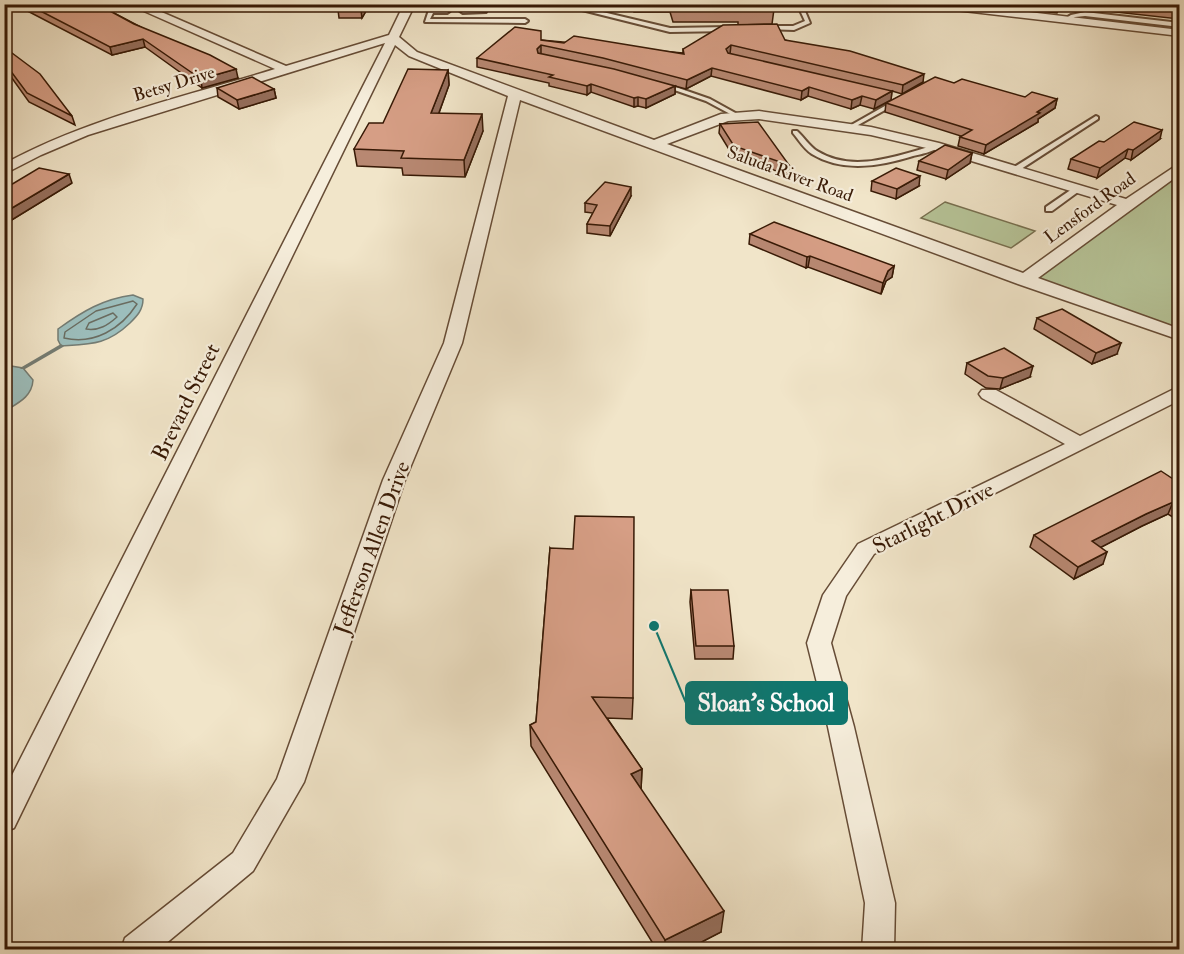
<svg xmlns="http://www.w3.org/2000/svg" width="1184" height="954" viewBox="0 0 1184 954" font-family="'IM FELL Double Pica',serif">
	<rect width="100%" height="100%" fill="#f1e5c9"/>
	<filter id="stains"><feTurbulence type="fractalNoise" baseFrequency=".00333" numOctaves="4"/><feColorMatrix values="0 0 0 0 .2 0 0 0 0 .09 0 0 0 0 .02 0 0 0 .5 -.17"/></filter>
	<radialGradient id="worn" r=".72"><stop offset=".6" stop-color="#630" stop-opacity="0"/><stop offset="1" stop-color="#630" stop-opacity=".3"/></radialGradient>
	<g fill="#b7c599" stroke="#776f4f" stroke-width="1.5">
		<polygon points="1179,167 1179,335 1024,280"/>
		<polygon points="945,202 1035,231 1011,248 921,218"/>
	</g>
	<g fill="#9cbebc" stroke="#747c73" stroke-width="1.5">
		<path d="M133 295 143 299C143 310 137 316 130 323 107 345 91 344 61 346L58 340V329C83 311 103 299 133 295Z"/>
		<path d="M5 365 23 368 33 380C32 397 18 403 5 411Z"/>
	</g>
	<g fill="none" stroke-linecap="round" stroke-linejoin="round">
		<g stroke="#6a6c60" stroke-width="1.5">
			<path d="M133 301 137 304C121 329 94 345 64 338L65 332 96 311Z"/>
			<path d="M113 313 117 317C108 325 99 331 86 329L89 323Z"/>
		</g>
		<polygon fill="#747c73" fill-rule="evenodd" points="61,344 64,346 63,347 25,369 21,369 20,368"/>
		<defs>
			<g id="service">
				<polygon points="431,4 436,4 434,9 447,9 450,11 447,13 433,13 430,19 525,19 528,21 525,23 425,22"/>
				<polygon points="558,4 569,4 670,28 730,27 733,29 730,31 670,32"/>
				<polygon points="797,4 802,4 810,23 794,30 764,29 764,27 766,26 793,26 805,21"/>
				<polygon points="484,9 486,12 463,13 460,11 463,9"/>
				<polygon points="1085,12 1180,23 1180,27 1085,16 1075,17 1066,22 1063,20 1071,15"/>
				<polygon points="660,83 664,83 710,99 739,115 734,116 706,101 660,85"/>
				<polygon points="899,98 902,100 901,101 851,129 846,128"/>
				<polygon points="1096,116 1098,117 1098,119 1018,171 1011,169"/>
				<path d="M793 131H797C804 137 809 146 817 151 854 174 898 155 936 145L939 147C932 152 922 154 913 156 881 166 843 173 812 154 804 149 799 140 793 133Z"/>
				<polygon points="1075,187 1082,189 1052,211 1046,211 1046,207"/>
			</g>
			<g id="minor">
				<path d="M128 4H143L286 66 389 35 404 4H415L399 37 417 52 654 140 721 114 759 111 871 127 939 143 1126 199 1180 163V174L1038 278 1180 329V340L1018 284 520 100 462 343 405 480 304 782 253 871 158 950H121L125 938 233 853 277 779 383 480 444 343 508 96 409 56 395 45 14 828 4 832V791L385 43 88 135 41 155 4 174V164C88 118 184 97 275 69ZM759 119 871 135 935 150 1117 205 1023 273 667 144 728 121Z"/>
				<polygon points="924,4 961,4 1180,30 1180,36 929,7"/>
				<polygon points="1180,386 1180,400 874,554 846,596 831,643 854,727 895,903 894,950 862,950 865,903 828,727 807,643 823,595 858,544 1065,444 982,398 979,394 982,390 996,390 1080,436"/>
			</g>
		</defs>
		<use href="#service" stroke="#664c36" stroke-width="4"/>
		<use href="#minor" stroke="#664c36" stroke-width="3"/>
		<use href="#service" fill="#f6eedc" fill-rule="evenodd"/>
		<use href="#minor" fill="#f6eedc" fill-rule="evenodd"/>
	</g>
	<g fill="#b88872" stroke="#371905" stroke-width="1.5">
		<polygon points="14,4 97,4 238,78 202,88 145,47 112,55"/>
		<polygon points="341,4 370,4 362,18 339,18 338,10"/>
		<polygon points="594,4 772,4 774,9 772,24 738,25 738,22 673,22 670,12 634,12 634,9 594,8"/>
		<polygon points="978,4 1179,4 1179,19 1061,6 1057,13"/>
		<polygon points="541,40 683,53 683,49 785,40 923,82 902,94 892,91 891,100 874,109 860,105 851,109 808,96 801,100 711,76 686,89 675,86 675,94 646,108 638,106 634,107 591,92 587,95 549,86 549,83 477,67 477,58"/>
		<polygon points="4,47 72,116 75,125 29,102 4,67"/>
		<polygon points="448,70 449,85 439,113 483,131 465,177 403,175 402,168 357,166 354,149"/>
		<polygon points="217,88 274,89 276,98 239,109 218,97"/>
		<polygon points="1025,97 1057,99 1055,108 1038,119 1038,122 984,154 958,146 960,137 961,136 885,112 886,103"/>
		<polygon points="720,124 789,165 788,175 733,156 719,133"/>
		<polygon points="1160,139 1131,160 1125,158 1097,178 1068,169 1071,159 1104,142"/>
		<polygon points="972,153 970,163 946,179 917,170 919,161"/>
		<polygon points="872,181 919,186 896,199 871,191"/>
		<polygon points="72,183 10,221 4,220 4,189"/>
		<polygon points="631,196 610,236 587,233 587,224 593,213 585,212 585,203"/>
		<polygon points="750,234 894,266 892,277 886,281 881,294 808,267 806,268 749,244"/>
		<polygon points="1037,318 1117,354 1092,364 1034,329"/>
		<polygon points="967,363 1030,377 1000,389 986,388 965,374"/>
		<polygon points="1179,483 1179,521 1168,514 1142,526 1101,547 1103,564 1074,579 1030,547 1034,535"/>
		<polygon points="550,548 633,698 632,719 607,718 642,769 641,790 721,932 686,950 657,950 531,746 530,725 536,722"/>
		<polygon points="691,590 734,646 733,659 695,659 690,602"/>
	</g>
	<g fill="#966f5d" stroke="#371905" stroke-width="1.5">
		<polygon points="364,4 370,4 362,18 361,10"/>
		<polygon points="143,39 145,47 112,55 110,47"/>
		<polygon points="541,45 541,54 537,57 537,49"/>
		<polygon points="731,45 730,54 726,57 726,49"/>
		<polygon points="712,68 711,76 686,89 687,80"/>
		<polygon points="236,69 238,78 202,88 201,79"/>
		<polygon points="448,70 449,85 433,129 431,113"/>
		<polygon points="924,74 923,82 902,94 903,85"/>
		<polygon points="591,84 591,92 587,95 587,86"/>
		<polygon points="675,86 675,94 646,108 646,99"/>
		<polygon points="809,87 808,96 801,100 802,91"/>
		<polygon points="274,89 276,98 239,109 237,100"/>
		<polygon points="892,91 891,100 874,109 876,100"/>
		<polygon points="862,96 860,105 851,109 852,100"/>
		<polygon points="638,97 638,106 634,107 634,98"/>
		<polygon points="1057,99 1055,108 1038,119 1038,122 984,154 986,145"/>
		<polygon points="482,114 483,131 465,177 464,160"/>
		<polygon points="1162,130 1160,139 1131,160 1133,150"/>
		<polygon points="1128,149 1125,158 1097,178 1100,168"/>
		<polygon points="972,153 970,163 946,179 948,170"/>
		<polygon points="69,174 72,183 10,221 7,211"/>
		<polygon points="920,176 919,186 896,199 897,189"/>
		<polygon points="631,187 631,196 610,236 610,226"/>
		<polygon points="810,256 808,267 806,268 807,257"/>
		<polygon points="894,266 892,277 886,281 881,294 883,283 888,271"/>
		<polygon points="1121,343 1117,354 1092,364 1096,353"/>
		<polygon points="1033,366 1030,377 1000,389 1003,378"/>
		<polygon points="1173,502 1168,514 1142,526 1088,554 1092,541 1146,514"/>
		<polygon points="1107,552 1103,564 1074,579 1078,567"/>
		<polygon points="642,769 641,790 631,774"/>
		<polygon points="724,911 721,932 686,950 665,950 665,940"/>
	</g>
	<g fill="#d69e85" stroke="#371905" stroke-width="1.5">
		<polygon points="27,4 97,4 134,24 210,55 236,69 201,79 143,39 110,47"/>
		<polygon points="341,4 364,4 361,10 338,10"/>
		<polygon points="673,4 772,4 774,9 739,9 744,6 674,7"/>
		<polygon points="777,24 785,40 850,51 924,74 903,85 731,45 726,49 728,53 892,91 876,100 862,96 852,100 809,87 802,91 712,68 687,80 603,58 541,45 537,49 538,53 614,69 675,86 646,99 638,97 634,98 591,84 587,86 549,77 553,75 477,58 515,27 541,31 541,40 564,43 574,36 684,54 683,49 723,25"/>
		<polygon points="4,47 40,74 72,116 27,93 4,62"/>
		<polygon points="408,69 448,70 431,113 482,114 464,160 401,158 404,151 354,149 369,123 383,123"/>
		<polygon points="252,77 274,89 237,100 217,88"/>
		<polygon points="935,77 954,83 962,79 1025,97 1032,92 1057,99 1037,112 1040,113 986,145 960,137 972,130 886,103"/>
		<polygon points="758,122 789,165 734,146 720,124"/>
		<polygon points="1134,122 1162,130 1133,150 1128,149 1100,168 1071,159 1099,141 1104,142"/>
		<polygon points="945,145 972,153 948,170 919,161"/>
		<polygon points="39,168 69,174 7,211 4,211 4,189"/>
		<polygon points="896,168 920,176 897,189 872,181"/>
		<polygon points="605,182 631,187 610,226 587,224 597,205 585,203"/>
		<polygon points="774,222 894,266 888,271 883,283 810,256 807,257 750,234"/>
		<polygon points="1062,309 1121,343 1096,353 1037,318"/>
		<polygon points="1004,348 1033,366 1003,378 988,376 967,363"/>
		<polygon points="1161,471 1179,483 1179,506 1173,502 1146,514 1092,541 1107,552 1078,567 1034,535"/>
		<polygon points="575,516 634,517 633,698 592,697 642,769 631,774 724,911 665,940 530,725 536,722 550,548 573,549"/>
		<polygon points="691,590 728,590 734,646 696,646"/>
	</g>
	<g text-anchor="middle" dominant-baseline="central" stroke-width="4.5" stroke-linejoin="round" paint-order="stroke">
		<g font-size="18" fill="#371905" stroke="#f6eedc">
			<text transform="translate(174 84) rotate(-17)">Betsy Drive</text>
			<text transform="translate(790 174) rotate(20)">Saluda River Road</text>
			<text transform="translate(1090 208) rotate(-36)">Lensford Road</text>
		</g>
		<g font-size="22" fill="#371905" stroke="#f6eedc">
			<text transform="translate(186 402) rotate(-64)">Brevard Street</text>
			<text transform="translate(933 518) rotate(-27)">Starlight Drive</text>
			<text transform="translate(372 548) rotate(-70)">Jefferson Allen Drive</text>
		</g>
	</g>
	<path fill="none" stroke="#0f766e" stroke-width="2" d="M654 626L686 703"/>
	<circle fill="#0f766e" stroke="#f6eedc" stroke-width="2" cx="654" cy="626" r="6"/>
	<rect fill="#0f766e" stroke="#0f766e" stroke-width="2" x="686" y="682" width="161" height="42" rx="6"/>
	<g font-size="24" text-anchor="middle" font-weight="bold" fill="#fff">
		<text x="766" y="711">Sloan's School</text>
	</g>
	<rect width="1184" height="954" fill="none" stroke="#f1e5c9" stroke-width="24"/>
	<rect x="6" y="6" width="1172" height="942" fill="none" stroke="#371905" stroke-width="3"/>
	<rect x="12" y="12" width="1160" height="930" fill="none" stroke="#371905" stroke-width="1.5"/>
	<rect width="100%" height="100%" filter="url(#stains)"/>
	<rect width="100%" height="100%" fill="url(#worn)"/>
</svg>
